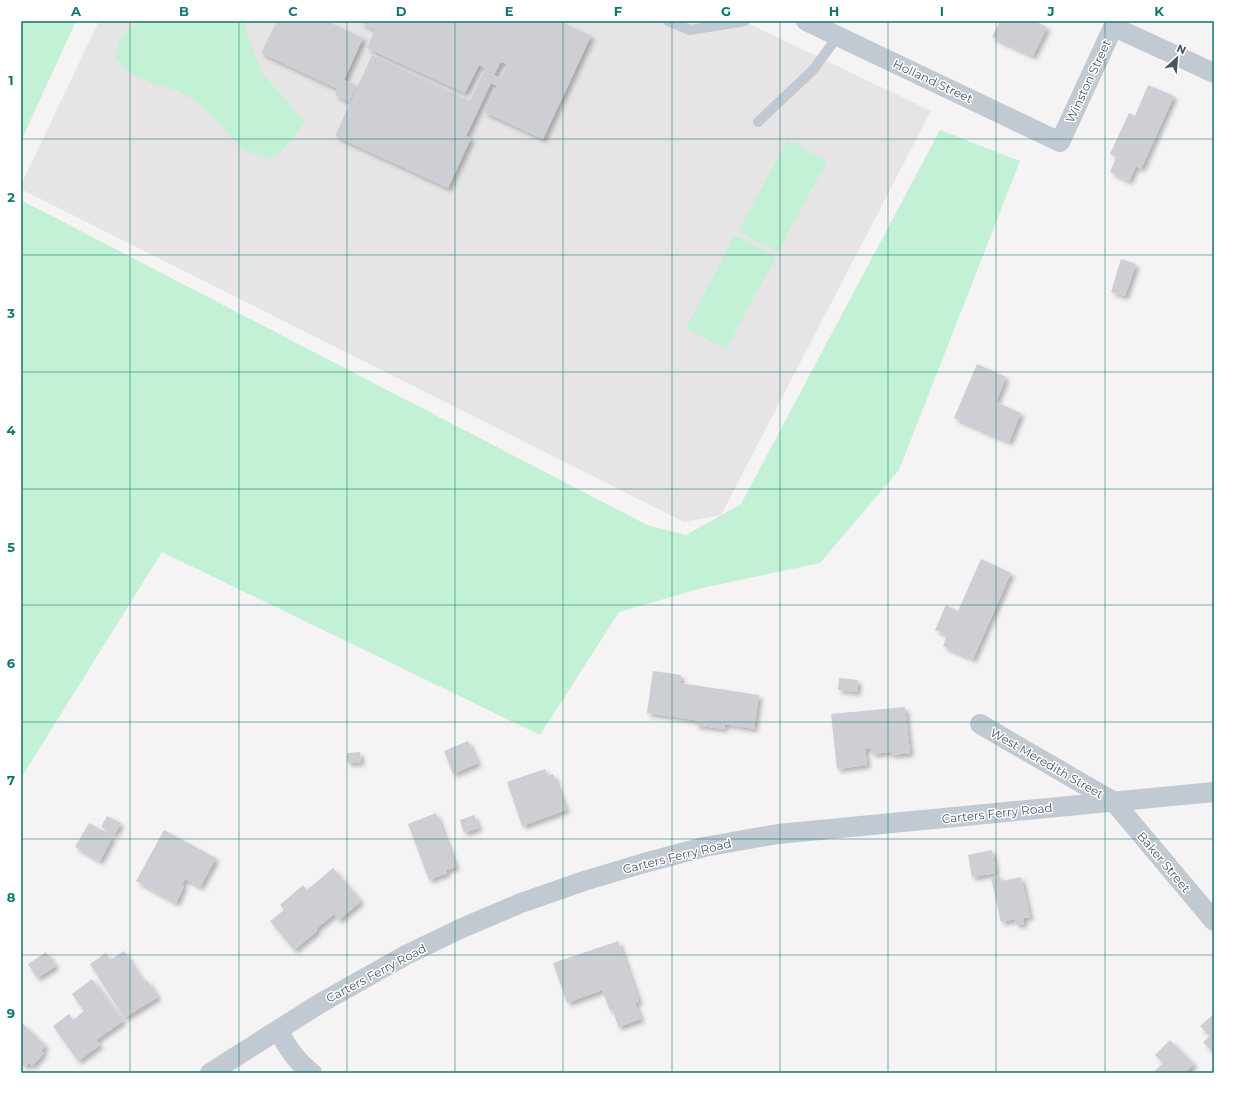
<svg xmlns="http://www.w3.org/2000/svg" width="1235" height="1094" viewBox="0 0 1235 1094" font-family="Montserrat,sans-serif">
	<defs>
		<filter id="shadow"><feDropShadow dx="3.5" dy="3.5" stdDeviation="2" flood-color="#0004"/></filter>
	</defs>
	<rect width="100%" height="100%" fill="#f5f3f3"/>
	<polygon fill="#e6e4e5" points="99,21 743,21 931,111 721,515 684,522 21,189 21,185"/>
	<g fill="#c3f1d5">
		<polygon points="21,21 76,21 21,141"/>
		<path d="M139 21H243L262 73 305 122 280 153 268 159 245 151 223 128 197 102 177 90 155 85 127 71 115 57C118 42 125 29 139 21Z"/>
		<polygon points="940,130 1020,161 899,470 820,563 702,588 619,612 540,735 162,552 21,778 21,200 647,525 686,535 741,504"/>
		<polygon points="788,140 827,161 778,252 738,231"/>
		<polygon points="735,235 776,257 726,349 686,328"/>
	</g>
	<g fill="#cdcfd5" fill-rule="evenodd" filter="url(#shadow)">
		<polygon points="277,21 326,21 363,38 344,80 357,86 349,102 335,95 338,89 261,53"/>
		<path d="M361 21H560L591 36 543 139 484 112 497 86 491 83 466 136 471 138 448 188 335 136 372 55 470 101 485 68 479 65 465 93 367 48 375 30 360 22ZM501 62 507 64 500 78 494 75Z"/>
		<polygon points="1000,21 1034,21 1047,27 1033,56 992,37"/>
		<polygon points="1148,85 1174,96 1141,169 1136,166 1129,181 1110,172 1116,157 1110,154 1129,113 1135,116"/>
		<polygon points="1121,259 1136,264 1125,296 1111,292"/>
		<polygon points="977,364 1006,377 996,402 1021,413 1009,442 954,418"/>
		<polygon points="981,559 1011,573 973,659 943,646 947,635 935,630 946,605 958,611"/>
		<polygon points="653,671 681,675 680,683 759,695 754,729 725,724 724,729 695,725 696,720 647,713"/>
		<polygon points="839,678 858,680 857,692 838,690"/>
		<polygon points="905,707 910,753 891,755 891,752 872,754 871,748 865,749 867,765 837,769 831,714"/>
		<polygon points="468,741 478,763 453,774 444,751"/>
		<polygon points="360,752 361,762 347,763 347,753"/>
		<polygon points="545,769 548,776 553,774 566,810 522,826 507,782"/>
		<polygon points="436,813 456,867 446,870 447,873 429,880 408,824"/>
		<polygon points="474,815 479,828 464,833 460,820"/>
		<polygon points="107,816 121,823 115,834 101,827"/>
		<polygon points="89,823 113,836 100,861 75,847"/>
		<polygon points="164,830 216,858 200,887 185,879 182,885 184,886 176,903 136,881"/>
		<polygon points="992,850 996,873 972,877 968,855"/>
		<polygon points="333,868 361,901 339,920 334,914 316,929 317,931 294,950 270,921 284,910 280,905 303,885 307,890"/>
		<polygon points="1000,876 1001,881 1021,877 1030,917 1023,918 1024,924 1016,925 1015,919 1001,922 991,878"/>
		<polygon points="618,941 639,1001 635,1003 641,1019 618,1027 613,1010 610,1011 602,990 567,1003 553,963"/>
		<polygon points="124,951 144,982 147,980 158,997 124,1018 90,964 106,953 110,960"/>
		<polygon points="46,952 56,966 37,978 28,964"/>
		<polygon points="92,979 123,1021 96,1040 100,1045 78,1061 53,1026 69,1014 73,1020 84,1011 72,994"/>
		<polygon points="1214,1014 1214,1054 1203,1042 1210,1036 1200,1026"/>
		<polygon points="21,1022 46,1046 41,1051 44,1053 32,1066 29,1063 25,1067 21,1063"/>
		<polygon points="1170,1040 1194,1064 1185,1073 1157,1073 1155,1071 1163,1063 1155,1055"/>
	</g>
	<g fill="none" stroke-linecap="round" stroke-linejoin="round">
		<g stroke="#c1cad2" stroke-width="10">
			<polyline points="668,21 690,30 745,21"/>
			<polyline points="758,122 813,70 838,36"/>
		</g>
		<g stroke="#c1cad2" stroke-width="20">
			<polyline points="806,21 1060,142 1116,21"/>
			<polyline points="1114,27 1214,73"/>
			<polyline points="980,724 1114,802 1214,921"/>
			<path d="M278 1030C287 1047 296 1061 312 1073"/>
			<polyline points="210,1073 319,1004 406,955 462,928 521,903 584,881 644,863 704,847 778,834 1214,792"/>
		</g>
	</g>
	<path fill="none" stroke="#0f766e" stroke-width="1" stroke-opacity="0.55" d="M130 21V1073M239 21V1073M347 21V1073M455 21V1073M563 21V1073M672 21V1073M780 21V1073M888 21V1073M996 21V1073M1105 21V1073M21 139H1214M21 255H1214M21 372H1214M21 489H1214M21 605H1214M21 722H1214M21 839H1214M21 955H1214"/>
	<g text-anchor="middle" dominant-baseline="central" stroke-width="3" stroke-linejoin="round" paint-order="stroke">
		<g font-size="12" fill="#4a5661" stroke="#fff">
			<text transform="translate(933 81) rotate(25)">Holland Street</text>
			<text transform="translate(1088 81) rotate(-65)">Winston Street</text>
			<text transform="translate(1047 763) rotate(30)">West Meredith Street</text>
			<text transform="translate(997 813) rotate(-6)">Carters Ferry Road</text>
			<text transform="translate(677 856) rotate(-14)">Carters Ferry Road</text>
			<text transform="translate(1164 862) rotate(50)">Baker Street</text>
			<text transform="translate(376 973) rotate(-28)">Carters Ferry Road</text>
		</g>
	</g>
	<rect width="1235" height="1094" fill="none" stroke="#ffffff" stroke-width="44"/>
	<g transform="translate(1177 58) rotate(26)" stroke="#ffffff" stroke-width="3" paint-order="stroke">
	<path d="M0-3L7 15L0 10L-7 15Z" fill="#4a5661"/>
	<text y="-6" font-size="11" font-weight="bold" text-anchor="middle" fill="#4a5661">N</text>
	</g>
	<rect x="22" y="22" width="1191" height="1050" fill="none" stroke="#0f766e" stroke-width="1.5"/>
	<g font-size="13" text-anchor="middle" font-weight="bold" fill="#0f766e">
		<text x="76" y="16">A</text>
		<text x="184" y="16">B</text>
		<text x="293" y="16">C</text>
		<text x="401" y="16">D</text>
		<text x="509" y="16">E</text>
		<text x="618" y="16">F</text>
		<text x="726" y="16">G</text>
		<text x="834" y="16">H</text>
		<text x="942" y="16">I</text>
		<text x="1051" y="16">J</text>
		<text x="1159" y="16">K</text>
		<text x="11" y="85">1</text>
		<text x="11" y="202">2</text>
		<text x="11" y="318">3</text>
		<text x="11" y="435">4</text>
		<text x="11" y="552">5</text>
		<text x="11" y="668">6</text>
		<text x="11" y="785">7</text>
		<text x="11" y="902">8</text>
		<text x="11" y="1018">9</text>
	</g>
</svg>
